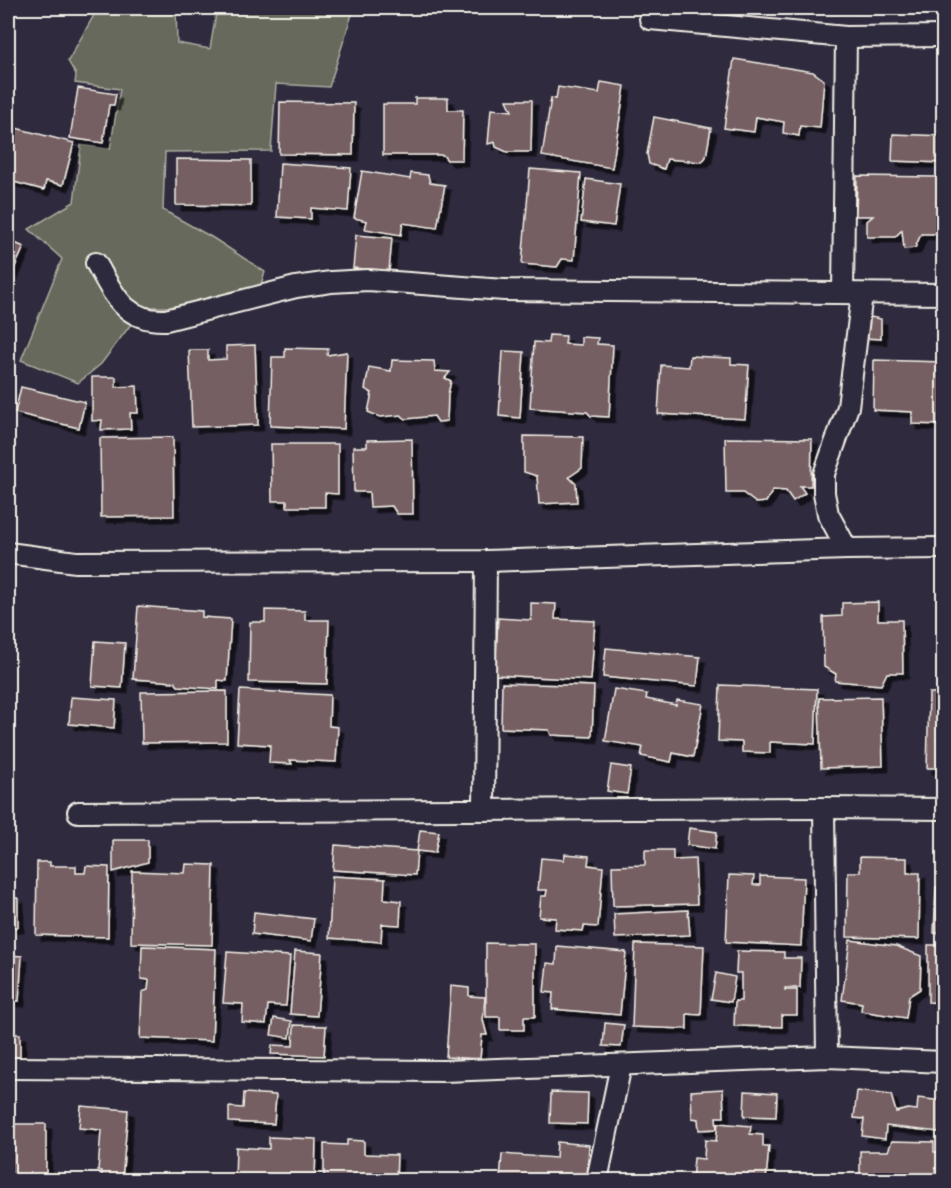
<svg xmlns="http://www.w3.org/2000/svg" width="951" height="1188" viewBox="0 0 951 1188" font-family="Mynerve,sans-serif">
	<defs>
		<filter id="shadow"><feDropShadow dx="5.5" dy="5.5" stdDeviation="0" flood-color="#0009"/></filter>
	</defs>
	<rect width="100%" height="100%" fill="#2f2a3d"/>
	<filter id="ink" filterUnits="userSpaceOnUse"><feTurbulence type="fractalNoise" baseFrequency=".0167" numOctaves="2"/><feDisplacementMap in="SourceGraphic" scale="12" xChannelSelector="R" yChannelSelector="G"/><feConvolveMatrix kernelMatrix="1 2 1 2 8 2 1 2 1" color-interpolation-filters="sRGB"/></filter>
	<g filter="url(#ink)">
		<polygon fill="#66695b" stroke="#adada2" stroke-width="1.5" points="98,8 176,8 177,43 210,49 217,8 354,8 329,87 276,84 271,151 165,152 163,210 213,238 265,272 260,287 179,307 144,307 101,364 78,383 21,360 62,259 29,229 74,202 81,145 110,149 120,89 75,83 76,75 68,61"/>
		<g fill="#765f64" stroke="#f4f1e8" stroke-width="1.5" filter="url(#shadow)">
			<polygon points="734,59 813,72 824,80 820,128 800,126 799,136 783,133 784,122 756,117 754,132 724,128"/>
			<polygon points="601,82 625,86 612,168 542,156 551,98 556,99 558,87 599,93"/>
			<polygon points="78,88 116,94 114,105 109,105 103,143 70,138"/>
			<polygon points="415,98 448,98 448,110 463,110 462,160 447,160 443,155 383,155 383,104 415,104"/>
			<polygon points="507,100 532,100 531,152 507,152 496,147 495,142 488,144 491,109 512,111"/>
			<polygon points="280,102 354,103 353,155 279,154"/>
			<polygon points="654,117 711,128 706,157 702,162 667,159 664,169 649,164 647,154"/>
			<polygon points="8,126 74,143 63,185 46,181 44,190 10,181 13,172 8,171"/>
			<polygon points="893,134 944,136 944,163 892,161"/>
			<polygon points="176,159 251,160 251,206 176,205"/>
			<polygon points="280,163 351,168 348,211 311,208 311,219 277,217"/>
			<polygon points="530,169 581,173 574,260 562,259 557,267 522,264"/>
			<polygon points="362,171 410,179 411,173 428,175 430,183 445,185 437,228 403,223 401,235 365,229 367,221 354,218"/>
			<polygon points="857,176 938,177 937,234 921,234 915,248 904,249 902,230 895,237 867,237 867,221 873,216 856,216"/>
			<polygon points="586,179 620,184 614,226 581,222"/>
			<polygon points="356,235 392,238 389,271 353,268"/>
			<polygon points="8,240 24,247 8,282"/>
			<polygon points="865,316 881,319 881,339 864,338"/>
			<polygon points="549,335 566,336 565,344 581,345 581,337 598,338 597,344 613,345 609,417 591,416 587,412 530,408 534,342 548,343"/>
			<polygon points="255,345 258,425 192,427 189,350 208,350 208,360 226,359 226,346"/>
			<polygon points="285,348 328,349 327,355 347,352 344,429 270,426 272,357 285,357"/>
			<polygon points="503,351 524,352 520,418 499,416"/>
			<polygon points="690,356 731,358 731,364 749,365 745,419 658,414 661,365 689,367"/>
			<polygon points="392,360 434,361 435,371 450,372 445,378 451,381 448,394 447,421 438,422 434,416 406,419 401,415 380,417 368,412 372,393 365,389 369,367 391,371"/>
			<polygon points="874,360 944,362 944,425 912,424 912,412 873,410"/>
			<polygon points="92,377 116,377 116,387 137,386 138,413 130,413 131,429 101,430 102,420 92,421"/>
			<polygon points="21,387 85,402 79,428 15,413"/>
			<polygon points="524,436 583,437 582,468 569,477 576,484 577,502 539,504 537,476 524,472"/>
			<polygon points="173,437 174,516 101,517 100,438"/>
			<polygon points="725,438 812,439 811,486 800,486 805,493 793,501 786,491 773,490 766,502 756,503 743,493 726,493"/>
			<polygon points="412,439 413,514 397,514 392,506 370,507 369,492 354,492 353,447 367,447 367,440"/>
			<polygon points="271,444 338,444 338,494 325,493 325,507 287,507 287,501 272,501"/>
			<polygon points="878,602 878,620 902,620 903,673 887,673 881,685 835,681 836,674 824,667 823,617 842,616 842,603"/>
			<polygon points="531,603 556,604 555,619 595,621 591,680 495,675 498,618 531,620"/>
			<polygon points="138,606 202,611 202,617 231,619 227,681 218,680 218,689 178,686 175,682 133,679"/>
			<polygon points="265,610 305,611 305,620 329,620 327,684 249,682 250,622 265,622"/>
			<polygon points="95,641 125,643 122,688 92,686"/>
			<polygon points="606,648 700,657 697,686 603,677"/>
			<polygon points="502,683 594,686 592,737 551,735 549,730 501,728"/>
			<polygon points="720,685 817,689 815,744 770,742 770,753 742,752 742,742 718,741"/>
			<polygon points="614,689 647,694 646,699 676,705 677,700 703,704 693,757 673,753 671,762 641,756 643,747 605,741"/>
			<polygon points="240,690 330,695 329,726 338,727 336,762 290,760 292,764 269,763 270,745 237,743"/>
			<polygon points="227,691 227,742 142,743 141,692"/>
			<polygon points="929,693 944,693 944,768 927,768"/>
			<polygon points="71,697 116,700 114,728 69,724"/>
			<polygon points="881,697 883,766 821,768 819,698"/>
			<polygon points="611,765 631,768 627,794 607,791"/>
			<polygon points="689,828 717,832 715,849 687,845"/>
			<polygon points="420,830 439,832 435,853 417,851"/>
			<polygon points="113,840 148,840 148,862 113,872"/>
			<polygon points="335,845 417,851 415,875 333,870"/>
			<polygon points="645,850 673,850 673,860 695,859 697,904 613,906 612,866 645,865"/>
			<polygon points="565,854 589,856 588,865 603,867 598,927 584,926 583,931 555,929 556,918 539,917 541,896 546,896 547,890 538,890 541,858 564,860"/>
			<polygon points="860,857 907,858 907,873 920,873 919,939 847,937 848,872 860,872"/>
			<polygon points="37,862 50,862 50,866 76,866 76,873 85,873 86,866 109,867 108,937 36,935"/>
			<polygon points="186,864 214,865 212,945 131,943 132,871 185,873"/>
			<polygon points="729,875 754,876 753,885 760,885 760,876 804,878 801,946 726,942"/>
			<polygon points="332,876 385,879 384,899 401,901 400,925 382,924 381,942 329,938"/>
			<polygon points="8,880 9,898 18,898 18,927 8,928"/>
			<polygon points="936,887 944,887 944,934 934,933"/>
			<polygon points="688,910 690,935 615,938 614,914"/>
			<polygon points="254,912 314,919 311,941 252,934"/>
			<polygon points="850,940 896,946 921,956 920,989 909,996 906,1018 861,1011 862,1003 842,1000"/>
			<polygon points="486,943 535,944 535,1017 524,1017 524,1030 500,1030 500,1017 486,1017"/>
			<polygon points="635,944 704,946 701,1015 687,1014 687,1029 632,1027"/>
			<polygon points="928,945 944,945 944,1003 928,1002"/>
			<polygon points="142,946 216,949 212,1041 140,1038 142,992 148,990 149,980 141,979"/>
			<polygon points="557,946 626,952 620,1015 552,1009 553,993 544,992 547,963 556,964"/>
			<polygon points="295,951 322,953 317,1016 290,1014"/>
			<polygon points="737,951 784,952 784,958 801,958 800,988 785,988 785,990 797,990 797,1015 782,1015 782,1027 734,1026 735,1001 741,1001 741,973 736,973"/>
			<polygon points="227,952 290,956 286,1006 268,1005 266,1024 242,1022 243,1004 223,1003"/>
			<polygon points="8,955 22,956 19,1001 8,1001"/>
			<polygon points="716,973 735,977 731,1002 711,999"/>
			<polygon points="451,986 469,988 469,996 485,997 483,1020 487,1035 482,1035 480,1059 446,1057"/>
			<polygon points="274,1018 292,1021 290,1038 271,1035"/>
			<polygon points="605,1023 624,1025 621,1047 603,1046"/>
			<polygon points="294,1025 326,1026 324,1056 271,1054 272,1045 293,1046"/>
			<rect x="8" y="1034" width="12" height="24"/>
			<polygon points="723,1089 724,1117 716,1117 717,1129 699,1130 698,1119 692,1118 691,1091"/>
			<polygon points="745,1091 777,1093 776,1117 744,1116"/>
			<polygon points="857,1091 891,1095 896,1112 908,1109 917,1110 918,1098 943,1101 939,1132 886,1126 885,1139 862,1136 864,1119 854,1118"/>
			<polygon points="551,1092 588,1093 587,1124 550,1123"/>
			<polygon points="244,1093 276,1095 274,1124 229,1122 229,1107 243,1108"/>
			<polygon points="81,1106 128,1110 122,1180 101,1180 102,1171 98,1171 101,1130 79,1128"/>
			<polygon points="718,1123 751,1126 750,1134 763,1135 763,1146 769,1146 766,1180 692,1180 694,1158 704,1159 705,1140 716,1141"/>
			<rect x="8" y="1124" width="38" height="56"/>
			<polygon points="269,1137 316,1139 315,1180 235,1180 236,1147 269,1149"/>
			<polygon points="347,1140 364,1141 364,1154 397,1155 396,1180 324,1180 324,1144 347,1145"/>
			<polygon points="892,1141 934,1142 934,1152 942,1152 941,1180 860,1180 860,1151 888,1151"/>
			<polygon points="557,1142 589,1145 587,1180 500,1180 502,1154 556,1158"/>
			<polygon points="438,1176 460,1177 460,1180 437,1180"/>
		</g>
		<g fill="none" stroke-linecap="round" stroke-linejoin="round">
			<defs>
				<g id="street">
					<polyline points="650,19 846,37 944,36"/>
					<path d="M96 263C114 294 124 322 166 320L296 287 331 282 368 280 504 290 944 294"/>
					<polyline points="843,293 846,37"/>
					<polyline points="847,549 828,514 824,493 824,474 848,407 862,294"/>
					<polyline points="8,553 76,562 486,561 847,549 944,548"/>
					<polyline points="824,808 827,1057"/>
					<polyline points="484,810 486,561"/>
					<polyline points="78,812 824,808 944,809"/>
					<polyline points="8,1068 444,1071 827,1057 944,1062"/>
					<polyline points="597,1180 621,1065"/>
				</g>
			</defs>
			<use href="#street" stroke="#f4f1e8" stroke-width="24"/>
			<use href="#street" stroke="#2f2a3d" stroke-width="20"/>
		</g>
	</g>
	<rect width="951" height="1188" fill="none" stroke="#2f2a3d" stroke-width="30"/>
	<rect x="15" y="15" width="921" height="1158" fill="none" stroke="#f4f1e8" stroke-width="2" filter="url(#ink)"/>
</svg>
